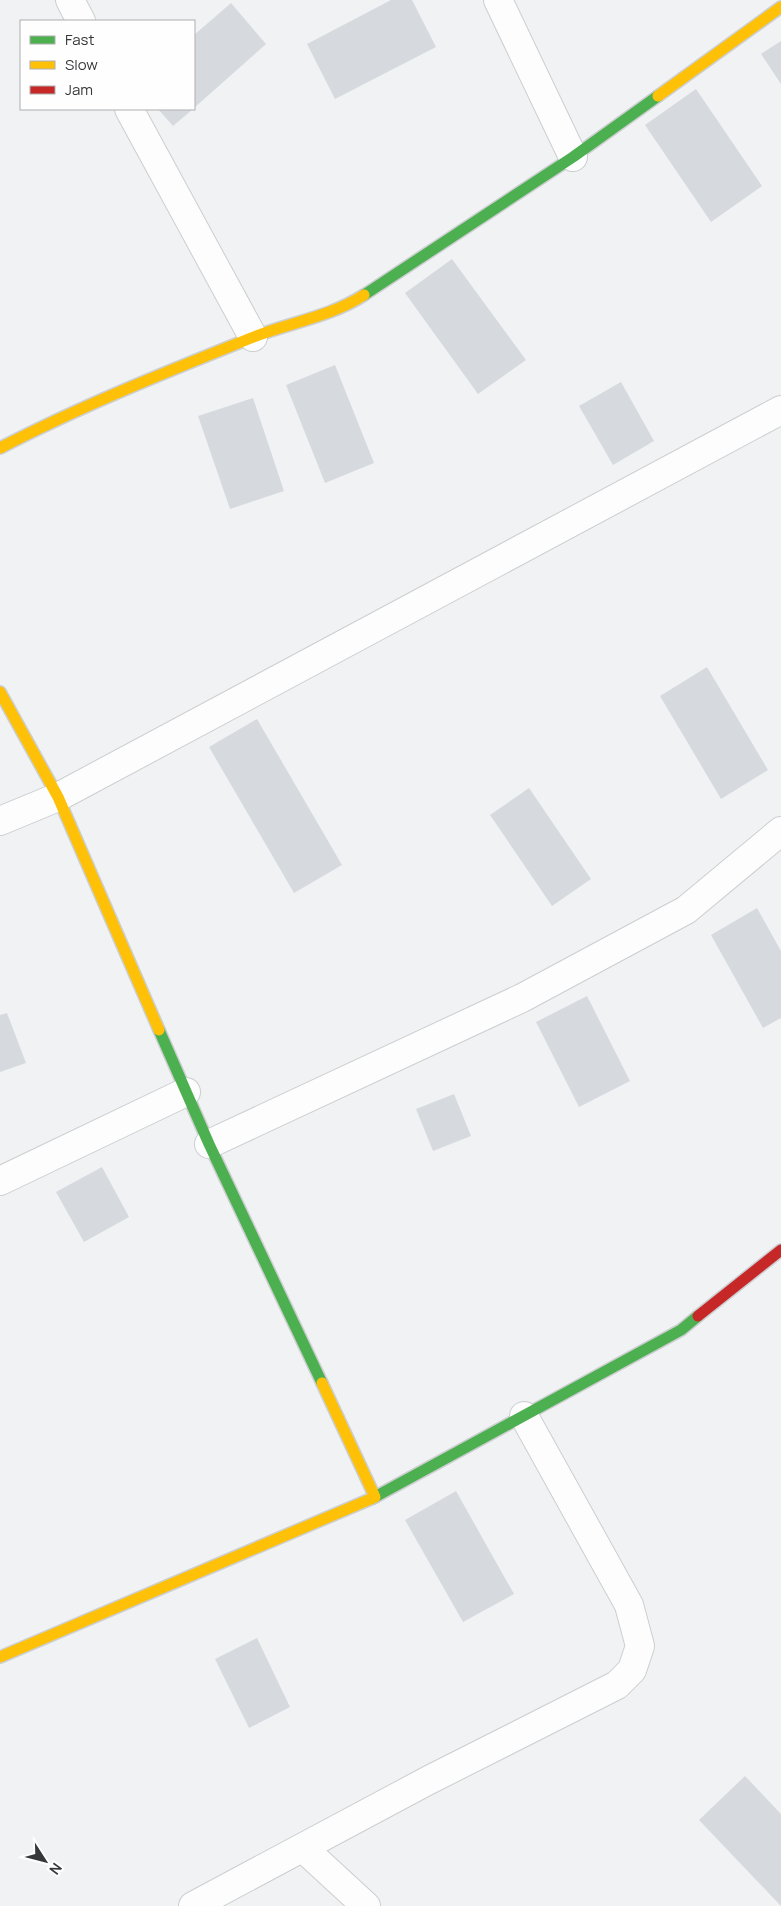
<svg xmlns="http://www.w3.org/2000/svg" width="781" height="1906" viewBox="0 0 781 1906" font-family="Manrope,sans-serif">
	<rect width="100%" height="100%" fill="#f0f2f4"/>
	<g fill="#d6dadf">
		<polygon points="391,0 412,0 436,47 335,99 307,44"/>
		<polygon points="231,3 266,44 194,108 194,35"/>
		<polygon points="781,41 781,84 761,54"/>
		<polygon points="696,89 762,186 711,222 645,125"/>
		<polygon points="158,109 193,109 173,126"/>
		<polygon points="452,259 526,360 478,394 405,293"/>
		<polygon points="335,365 374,463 325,483 286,385"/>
		<polygon points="621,382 654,441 613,465 579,406"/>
		<polygon points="253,398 284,491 230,509 198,416"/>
		<polygon points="707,667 768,770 721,799 660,696"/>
		<polygon points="257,719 342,865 294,893 209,747"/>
		<polygon points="529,788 591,879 552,906 490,815"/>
		<polygon points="757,908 781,951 781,1018 763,1028 711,935"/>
		<polygon points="587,996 630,1081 579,1107 536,1022"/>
		<polygon points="7,1013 26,1063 0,1072 0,1015"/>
		<polygon points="454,1094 471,1136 433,1151 416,1109"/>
		<polygon points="102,1167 129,1217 84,1242 56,1192"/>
		<polygon points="456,1491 514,1594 463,1622 405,1520"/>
		<polygon points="257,1638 290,1707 249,1728 215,1659"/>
		<polygon points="745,1776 781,1814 781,1906 699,1820"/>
	</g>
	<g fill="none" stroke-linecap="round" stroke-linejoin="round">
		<defs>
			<g id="street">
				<polyline points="70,0 81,21"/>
				<polyline points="498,0 573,157"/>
				<polyline points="129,109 253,337"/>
				<polyline points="0,821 58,797 781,410"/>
				<polyline points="209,1144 522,998 686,910 781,831"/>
				<polyline points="0,1181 186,1092"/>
				<polyline points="303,1848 366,1906"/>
				<polyline points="193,1906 429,1780 617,1685 632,1670 640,1646 629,1605 524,1416"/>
			</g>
			<g id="fast">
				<polyline points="364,295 573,157 658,96"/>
				<polyline points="159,1030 209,1144 322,1383"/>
				<polyline points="373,1498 681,1330 698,1316"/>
			</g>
			<g id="slow">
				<polyline points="658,96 781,7"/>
				<path d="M0 448C81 406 166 372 251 338 288 323 330 317 364 295"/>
				<polyline points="0,692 58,797 159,1030"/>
				<polyline points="322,1383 375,1497"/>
				<polyline points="0,1657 373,1498"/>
			</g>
			<polyline id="jam" points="698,1316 781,1250"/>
		</defs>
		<use href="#street" stroke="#ccced0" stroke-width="30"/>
		<use href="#fast" stroke="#ccced0" stroke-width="14"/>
		<use href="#slow" stroke="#ccced0" stroke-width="14"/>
		<use href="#jam" stroke="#ccced0" stroke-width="14"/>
		<use href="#street" stroke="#fdfdfd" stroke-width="28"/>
		<use href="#fast" stroke="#4caf50" stroke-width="11"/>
		<use href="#slow" stroke="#ffc107" stroke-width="11"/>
		<use href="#jam" stroke="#c62828" stroke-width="11"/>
	</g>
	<rect x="20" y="20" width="175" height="90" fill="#fefefe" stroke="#aeaeaf"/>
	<rect x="30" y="36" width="25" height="8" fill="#4caf50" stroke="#aeaeaf"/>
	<text x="65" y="45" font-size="15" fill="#363739">Fast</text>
	<rect x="30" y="61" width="25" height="8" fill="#ffc107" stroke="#aeaeaf"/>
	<text x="65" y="70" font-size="15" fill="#363739">Slow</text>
	<rect x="30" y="86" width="25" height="8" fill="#c62828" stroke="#aeaeaf"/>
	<text x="65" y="95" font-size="15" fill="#363739">Jam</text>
	<g transform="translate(45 1861) rotate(126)" stroke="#fefefe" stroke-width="4" paint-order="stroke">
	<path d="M0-4L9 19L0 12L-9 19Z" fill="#363739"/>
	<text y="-8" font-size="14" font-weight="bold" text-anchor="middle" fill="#363739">N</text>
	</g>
</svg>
